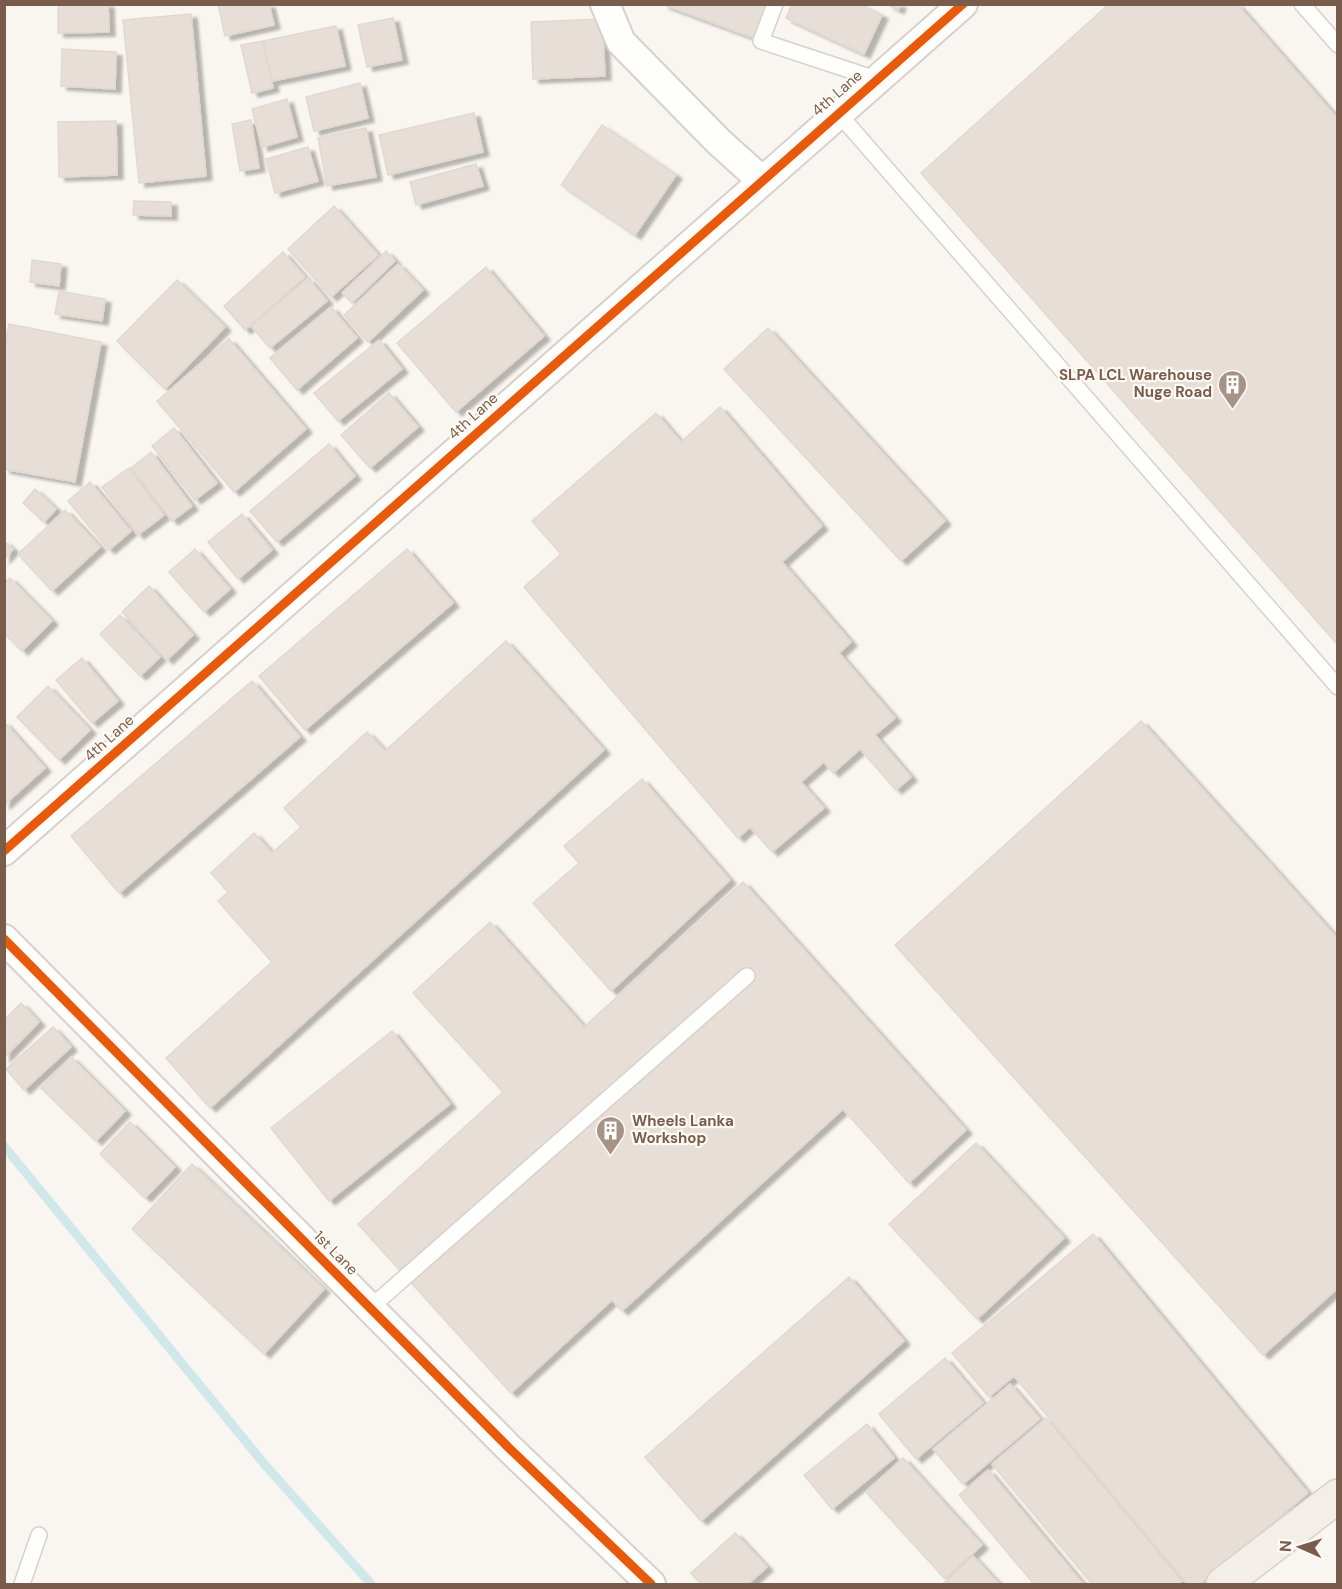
<svg xmlns="http://www.w3.org/2000/svg" width="1342" height="1589" viewBox="0 0 1342 1589" font-family="'DM Sans',sans-serif">
	<defs>
		<filter id="shadow"><feDropShadow dx="6" dy="4" stdDeviation="1.5" flood-color="#0004"/></filter>
	</defs>
	<rect width="100%" height="100%" fill="#f9f5f0"/>
	<g fill="none" stroke-linecap="round" stroke-linejoin="round">
		<polyline stroke="#d0e8ea" stroke-width="9" points="4,1146 266,1466 371,1584"/>
	</g>
	<g fill="#e6ded7" stroke="#e2d8d2" stroke-width="1.5" filter="url(#shadow)">
		<polygon points="58,4 108,4 109,32 58,33"/>
		<polygon points="218,4 269,4 274,25 225,36"/>
		<polygon points="662,4 769,4 757,39"/>
		<polygon points="792,4 860,4 882,15 864,54 786,18"/>
		<polygon points="887,4 900,4 898,10"/>
		<polygon points="1109,4 1237,4 1338,119 1338,645 921,173"/>
		<polygon points="191,14 206,176 139,183 123,20"/>
		<polygon points="393,18 402,60 367,67 358,25"/>
		<polygon points="602,19 605,76 533,79 531,22"/>
		<polygon points="336,26 345,66 272,81 263,41"/>
		<polygon points="263,41 273,88 252,93 241,45"/>
		<polygon points="62,49 116,52 115,89 61,86"/>
		<polygon points="360,83 368,118 314,131 306,97"/>
		<polygon points="287,99 297,137 262,147 252,109"/>
		<polygon points="474,113 483,152 388,175 379,135"/>
		<polygon points="251,120 259,168 240,171 232,124"/>
		<polygon points="116,121 117,175 59,177 58,122"/>
		<polygon points="602,125 676,175 635,235 561,185"/>
		<polygon points="366,128 376,177 327,186 318,138"/>
		<polygon points="308,147 318,181 275,193 266,159"/>
		<polygon points="476,164 483,186 416,205 410,182"/>
		<polygon points="134,201 171,202 171,216 133,215"/>
		<polygon points="334,206 378,255 331,297 288,249"/>
		<polygon points="386,251 395,261 352,303 342,293"/>
		<polygon points="283,252 305,277 245,330 224,306"/>
		<polygon points="32,260 61,264 59,286 30,282"/>
		<polygon points="398,264 423,290 368,342 344,315"/>
		<polygon points="486,267 544,336 456,412 397,343"/>
		<polygon points="308,278 327,301 270,348 251,326"/>
		<polygon points="177,280 225,327 165,389 117,341"/>
		<polygon points="59,291 105,299 102,321 55,314"/>
		<polygon points="331,307 357,338 297,390 270,358"/>
		<polygon points="9,324 101,342 75,482 4,469 4,348"/>
		<polygon points="768,328 945,521 901,561 724,369"/>
		<polygon points="229,339 306,429 234,492 157,401"/>
		<polygon points="379,340 402,369 338,421 314,393"/>
		<polygon points="389,393 418,427 370,468 341,435"/>
		<polygon points="720,407 822,526 782,562 851,642 839,653 895,718 875,735 911,777 896,790 860,749 833,773 824,762 801,782 824,808 772,852 750,827 738,838 524,587 561,554 532,521 656,413 681,442"/>
		<polygon points="174,428 217,483 195,500 152,446"/>
		<polygon points="329,444 355,476 277,542 250,511"/>
		<polygon points="151,452 192,506 172,521 131,468"/>
		<polygon points="129,468 164,515 138,535 102,487"/>
		<polygon points="90,482 131,531 109,550 68,501"/>
		<polygon points="35,489 56,509 44,522 23,503"/>
		<polygon points="65,510 100,547 52,591 18,554"/>
		<polygon points="242,514 272,550 238,579 208,542"/>
		<polygon points="4,541 13,549 4,559"/>
		<polygon points="195,549 230,589 204,612 169,572"/>
		<polygon points="407,549 453,603 305,730 259,676"/>
		<polygon points="10,578 52,621 22,651 4,633 4,583"/>
		<polygon points="149,586 193,635 167,660 122,612"/>
		<polygon points="120,615 160,657 140,676 100,634"/>
		<polygon points="506,641 604,750 210,1108 166,1058 272,962 218,901 228,892 211,873 254,833 272,853 301,827 284,808 367,732 385,751"/>
		<polygon points="82,658 118,701 92,723 56,680"/>
		<polygon points="252,681 300,737 119,893 71,836"/>
		<polygon points="48,686 90,730 59,760 17,717"/>
		<polygon points="1141,721 1338,939 1338,1288 1263,1355 895,945"/>
		<polygon points="4,722 45,768 4,805"/>
		<polygon points="642,779 730,880 611,991 533,903 579,863 564,846"/>
		<polygon points="743,882 966,1130 909,1183 843,1109 622,1311 612,1300 511,1393 358,1224 503,1092 413,993 490,922 584,1027"/>
		<polygon points="21,1003 39,1022 4,1058 4,1020"/>
		<polygon points="53,1027 71,1047 24,1090 6,1069"/>
		<polygon points="392,1031 450,1104 329,1201 271,1128"/>
		<polygon points="71,1057 125,1111 96,1141 41,1088"/>
		<polygon points="130,1122 175,1167 145,1198 100,1154"/>
		<polygon points="976,1143 1064,1238 977,1319 889,1224"/>
		<polygon points="192,1164 324,1289 264,1354 132,1229"/>
		<polygon points="1093,1234 1308,1493 1200,1584 1187,1584 1014,1376 989,1397 952,1353"/>
		<polygon points="849,1277 904,1341 701,1521 645,1457"/>
		<polygon points="945,1358 983,1403 916,1459 879,1414"/>
		<polygon points="1010,1384 1040,1419 963,1484 933,1449"/>
		<polygon points="1046,1418 1182,1581 1178,1584 1092,1584 992,1464"/>
		<polygon points="867,1424 894,1458 832,1509 804,1475"/>
		<polygon points="903,1458 982,1545 945,1579 866,1492"/>
		<polygon points="988,1470 1083,1584 1034,1584 959,1495"/>
		<polygon points="735,1533 767,1567 748,1584 701,1584 691,1573"/>
		<polygon points="973,1556 999,1584 943,1584"/>
	</g>
	<g fill="none" stroke-linecap="round" stroke-linejoin="round">
		<defs>
			<g id="lane">
				<polyline points="775,4 761,41 876,79"/>
				<polyline points="1302,4 1338,45"/>
				<polyline points="838,113 1338,687"/>
				<polyline points="370,1308 747,976"/>
				<polyline points="22,1584 39,1535"/>
			</g>
			<g id="street">
				<polyline points="605,4 621,42 718,141 761,180"/>
				<polyline points="4,851 963,4"/>
				<polyline points="4,939 509,1448 651,1584"/>
			</g>
			<polyline id="primary" points="1223,1584 1338,1496"/>
		</defs>
		<use href="#lane" stroke="#d7d1cb" stroke-width="18"/>
		<use href="#street" stroke="#d7d1cb" stroke-width="32"/>
		<use href="#primary" stroke="#dad1cc" stroke-width="36"/>
		<use href="#lane" stroke="#fefefd" stroke-width="15"/>
		<use href="#street" stroke="#fefefd" stroke-width="28"/>
		<use href="#primary" stroke="#f3eee8" stroke-width="33"/>
		<defs>
			<g id="cycleway">
				<polyline points="4,851 963,4"/>
				<polyline points="4,939 509,1448 651,1584"/>
			</g>
		</defs>
		<use href="#cycleway" stroke="#fffaf3" stroke-width="13"/>
		<use href="#cycleway" stroke="#e8590c" stroke-width="9"/>
	</g>
	<defs>
		<symbol id="building-pin" viewBox="-11 -11 22 30"><path d="M0 17L-7.5 6A9.5 9.5 0 1 1 7.5 6Z" fill="#a69286" stroke="#fffaf3"/><path d="M-4-6H4V6H1V3H-1V6H-4ZM-2.5-4.3h1.7v1.8h-1.7ZM.8-4.3h1.7v1.8H.8ZM-2.5-1h1.7V.8h-1.7ZM.8-1h1.7V.8H.8Z" fill="#fff"/></symbol>
	</defs>
	<g fill-rule="evenodd">
		<use href="#building-pin" x="1216" y="368" width="33" height="45"/>
		<use href="#building-pin" x="594" y="1114" width="33" height="45"/>
	</g>
	<g text-anchor="middle" dominant-baseline="central" stroke-width="4.5" stroke-linejoin="round" paint-order="stroke">
		<g font-size="15" fill="#7a5c4d" stroke="#fffaf3">
			<text transform="translate(837 93) rotate(-41)">4th Lane</text>
			<text transform="translate(473 416) rotate(-42)">4th Lane</text>
			<text transform="translate(109 738) rotate(-42)">4th Lane</text>
			<text transform="translate(336 1253) rotate(45)">1st Lane</text>
		</g>
		<g font-size="15" font-weight="bold" fill="#7a5c4d" stroke="#fffaf3" text-anchor="end">
			<text x="1212" y="375">SLPA LCL Warehouse<tspan x="1212" dy="17">Nuge Road</tspan></text>
			<text x="632" y="1121" text-anchor="start">Wheels Lanka<tspan x="632" dy="17">Workshop</tspan></text>
		</g>
	</g>
	<rect width="1342" height="1589" fill="none" stroke="#7a5c4d" stroke-width="12"/>
	<g transform="translate(1300 1547) rotate(273)" stroke="#fffaf3" stroke-width="4.5" paint-order="stroke">
	<path d="M0-4.5L10 22L0 15L-10 22Z" fill="#7a5c4d"/>
	<text y="-9" font-size="16" font-weight="bold" text-anchor="middle" fill="#7a5c4d">N</text>
	</g>
</svg>
